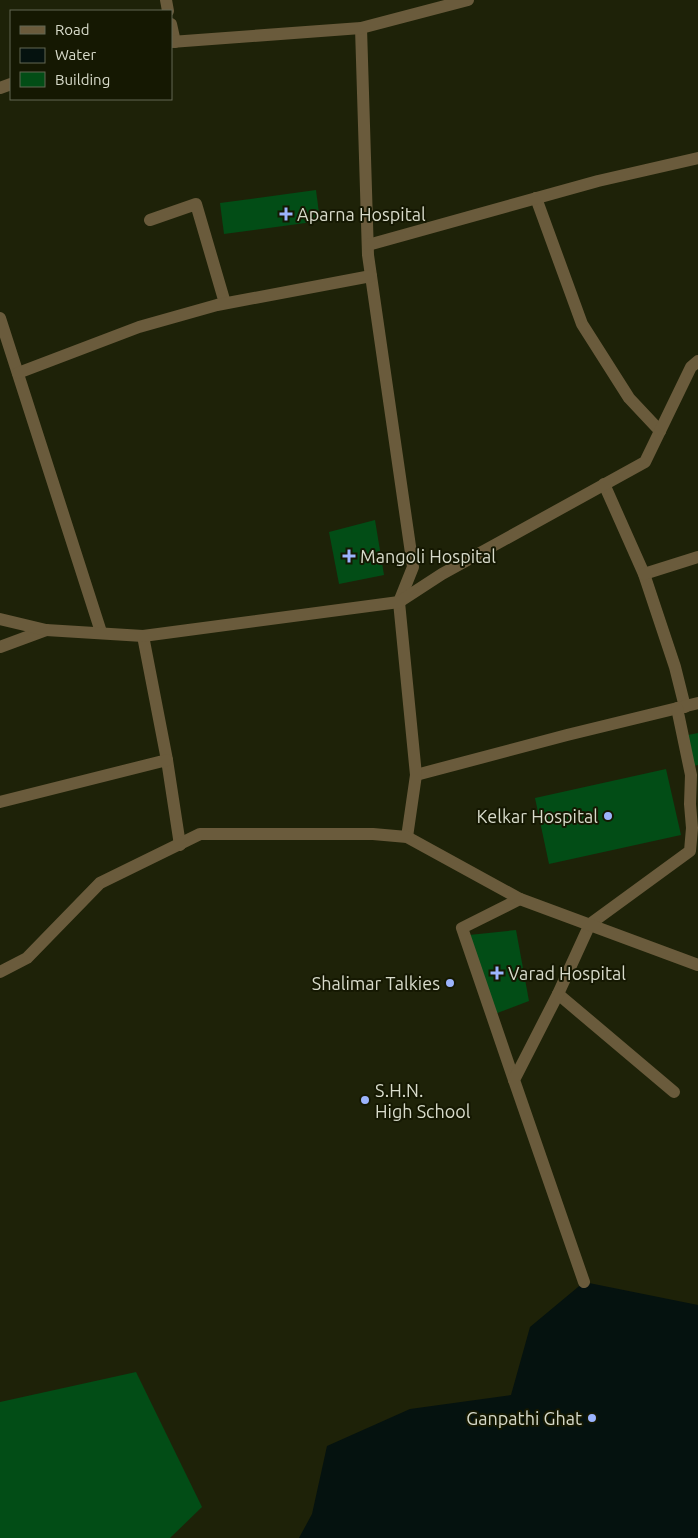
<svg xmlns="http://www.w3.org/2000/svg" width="698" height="1538" viewBox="0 0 698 1538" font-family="Ubuntu,sans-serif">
	<rect width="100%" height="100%" fill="#1e2208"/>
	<polygon fill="#05120f" points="584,1282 698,1305 698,1538 299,1538 312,1514 327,1446 410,1409 511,1395 530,1327"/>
	<g fill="#024d16">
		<polygon points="316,190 320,221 224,234 220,203"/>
		<polygon points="375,520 384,575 339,584 329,532"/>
		<polygon points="698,733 698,765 689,767 683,736"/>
		<polygon points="666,769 681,835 549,864 535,798"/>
		<polygon points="516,930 529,1001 492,1015 469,935"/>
		<polygon points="136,1372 202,1507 170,1538 0,1538 0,1402"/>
	</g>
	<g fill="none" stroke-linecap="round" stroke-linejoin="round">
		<g stroke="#6a5b3c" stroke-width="12">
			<polyline points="166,0 168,11"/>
			<polyline points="171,24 175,42"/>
			<polyline points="361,28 368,255 413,567 399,602"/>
			<polyline points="171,42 361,28 468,0"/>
			<polyline points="0,88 11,84"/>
			<polyline points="536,198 582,324 629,398 660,431"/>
			<polyline points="150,220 196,204 225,303"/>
			<polyline points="368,245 598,181 698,158"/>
			<polyline points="0,318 101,632"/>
			<polyline points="18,373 139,327 217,305 371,276"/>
			<polyline points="604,484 644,574 675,667 685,707"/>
			<polyline points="644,574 698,557"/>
			<polyline points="143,636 167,760 180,845"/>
			<polyline points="0,647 46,630"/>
			<polyline points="416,775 567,735 698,703"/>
			<polyline points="0,802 167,760"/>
			<polyline points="558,994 674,1092"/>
			<polyline points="514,1080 462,928 520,899"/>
			<polyline points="584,1282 514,1080 558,994 590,924 690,851 692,828 690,804 691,775 677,708"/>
		</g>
		<g stroke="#6a5b3c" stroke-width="12">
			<polyline points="399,602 416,775 407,837"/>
			<polyline points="0,619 46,630 143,636 399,602 442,574 645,462 691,367 698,361"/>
			<polyline points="0,972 27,958 100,883 200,834 373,834 407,837 520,899 698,965"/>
		</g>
	</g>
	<g fill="#9cb4fd" stroke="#151802" stroke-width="2">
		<path d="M283.5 206.5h5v5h5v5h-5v5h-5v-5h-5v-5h5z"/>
		<path d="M346.5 548.5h5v5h5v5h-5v5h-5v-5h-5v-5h5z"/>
		<circle cx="608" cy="816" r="5"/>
		<path d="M494.5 965.5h5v5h5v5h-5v5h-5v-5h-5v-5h5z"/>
		<circle cx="450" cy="983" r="5"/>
		<circle cx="365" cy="1100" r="5"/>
		<circle cx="592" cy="1418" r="5"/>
	</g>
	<g text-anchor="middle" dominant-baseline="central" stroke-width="4" stroke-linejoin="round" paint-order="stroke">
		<g font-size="18" fill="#d8dbcb" stroke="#151802" text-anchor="start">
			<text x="297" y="214">Aparna Hospital</text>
			<text x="360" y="556">Mangoli Hospital</text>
			<text x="598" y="816" text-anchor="end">Kelkar Hospital</text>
			<text x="508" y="973">Varad Hospital</text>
			<text x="440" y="983" text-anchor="end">Shalimar Talkies</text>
			<text x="375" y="1090">S.H.N.<tspan x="375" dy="21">High School</tspan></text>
			<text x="582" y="1418" text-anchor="end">Ganpathi Ghat</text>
		</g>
	</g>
	<rect x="10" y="10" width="162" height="90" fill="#151802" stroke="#636652"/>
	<rect x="20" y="26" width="25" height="8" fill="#6a5b3c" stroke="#636652"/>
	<text x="55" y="35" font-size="15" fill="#d8dbcb">Road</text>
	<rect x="20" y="48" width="25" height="15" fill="#05120f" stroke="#636652"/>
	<text x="55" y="60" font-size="15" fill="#d8dbcb">Water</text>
	<rect x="20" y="72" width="25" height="15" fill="#024d16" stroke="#636652"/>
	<text x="55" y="85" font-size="15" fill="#d8dbcb">Building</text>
</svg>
